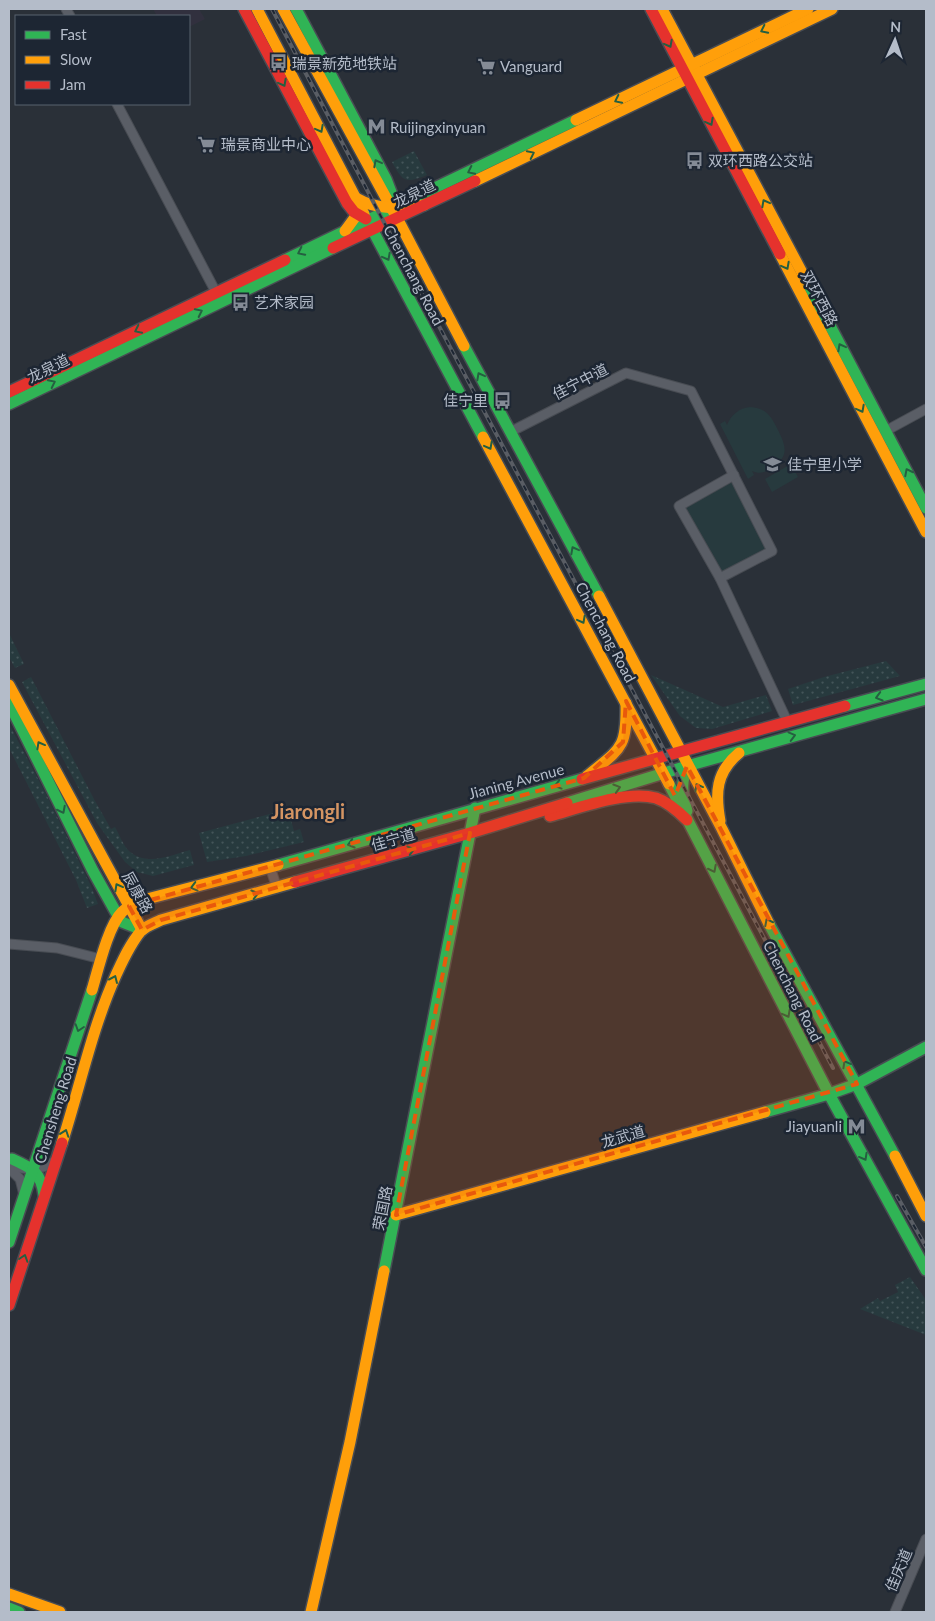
<svg xmlns="http://www.w3.org/2000/svg" width="935" height="1621" viewBox="0 0 935 1621" font-family="Lato,'Noto Sans SC',sans-serif">
	<defs>
		<pattern id="grass-dots" width="8" height="8" patternUnits="userSpaceOnUse" patternTransform="scale(1.25)"><rect width="8" height="8" fill="#273a3e"/><path d="M2 2h.1M6 6h.1" fill="none" stroke="#445559" stroke-width="1.8" stroke-linecap="round"/></pattern>
	</defs>
	<rect width="100%" height="100%" fill="#2a3038"/>
	<polygon fill="#31303e" points="153,9 199,9 205,19 189,27 189,16 157,16"/>
	<g fill="url(#grass-dots)">
		<path d="M414 151 427 175C405 184 403 182 392 162Z"/>
		<polygon points="9,633 24,664 15,668 9,657"/>
		<polygon points="886,661 900,676 793,705 788,689 824,677"/>
		<polygon points="651,675 723,707 766,695 772,711 712,729 696,728 680,716"/>
		<path d="M31 677 95 801 111 829 115 827C119 834 123 845 129 851 147 867 171 855 190 850L194 865 153 876 137 872 125 862 97 823 22 682Z"/>
		<polygon points="9,724 46,794 91,886 98,904 87,908 76,880 9,748"/>
		<polygon points="288,809 294,831 300,829 304,842 246,856 207,862 199,833"/>
		<polygon points="910,1277 926,1300 926,1335 860,1309 878,1298 880,1301 898,1292 895,1285"/>
	</g>
	<g fill="#273a3e">
		<path d="M750 407C766 408 771 416 778 430 787 448 789 457 770 469 764 473 759 474 752 471L754 475 748 479 720 424 725 421 727 425C731 415 739 408 750 407Z"/>
		<polygon points="791,464 798,477 772,492 765,479"/>
		<polygon points="732,482 767,549 721,572 685,508"/>
	</g>
	<g fill="none" stroke-linecap="round" stroke-linejoin="round">
		<defs>
			<g id="street">
				<polyline points="66,9 70,16"/>
				<polyline points="117,104 219,298"/>
				<polyline points="510,432 626,373 691,391 772,551 720,578"/>
				<polyline points="880,434 926,409"/>
				<polyline points="734,475 679,506 720,578 788,723"/>
				<polyline points="270,867 277,888"/>
				<polyline points="9,944 57,948 101,959"/>
				<path d="M9 1166C25 1170 43 1171 56 1160"/>
				<polyline points="9,1168 20,1179 24,1195"/>
				<polyline points="895,1612 926,1539"/>
			</g>
			<g id="fast">
				<polyline points="296,9 386,179 391,192 391,201"/>
				<polyline points="364,214 483,437"/>
				<polyline points="285,260 576,120"/>
				<polyline points="807,282 926,508"/>
				<polyline points="464,346 599,596"/>
				<polyline points="9,404 333,248"/>
				<polyline points="9,703 93,871 118,916 122,922 142,930"/>
				<polyline points="845,706 926,684"/>
				<polyline points="669,784 829,1094 926,1270"/>
				<polyline points="567,803 687,766 926,699"/>
				<path d="M687 811C682 794 680 780 689 764"/>
				<polyline points="278,865 582,779"/>
				<polyline points="769,924 895,1156"/>
				<polyline points="765,1112 829,1094 857,1084 926,1047"/>
				<path d="M12 1159C32 1168 41 1172 44 1195"/>
				<polyline points="9,1242 92,990"/>
				<polyline points="384,1271 475,808"/>
				<polyline points="9,1608 19,1612"/>
			</g>
			<g id="slow">
				<polyline points="257,9 364,214"/>
				<polyline points="283,9 397,218 464,346"/>
				<polyline points="662,9 807,282"/>
				<polyline points="576,120 808,9"/>
				<polyline points="475,181 832,9"/>
				<path d="M356 198C378 211 400 208 424 205"/>
				<polyline points="345,231 356,216 357,205"/>
				<polyline points="780,254 926,532"/>
				<polyline points="483,437 669,784"/>
				<polyline points="599,596 722,829 769,924"/>
				<polyline points="9,685 142,930"/>
				<path d="M587 776C621 748 627 749 626 703"/>
				<path d="M720 821C715 793 716 772 739 753"/>
				<path d="M92 990C98 970 108 926 122 912 128 906 136 903 143 900L278 865"/>
				<path d="M62 1143C80 1087 92 1028 116 975 123 960 130 944 141 931 146 926 155 923 161 920L295 882"/>
				<polyline points="895,1156 926,1216"/>
				<polyline points="396,1215 765,1112"/>
				<polyline points="9,1594 60,1612"/>
				<polyline points="311,1612 350,1442 384,1271"/>
			</g>
			<g id="jam">
				<polyline points="244,9 347,203 354,212 366,219"/>
				<polyline points="651,9 780,254"/>
				<polyline points="333,248 475,181"/>
				<polyline points="9,392 285,260"/>
				<polyline points="582,779 845,706"/>
				<path d="M550 816C579 808 626 790 656 798 668 802 678 811 687 820"/>
				<polyline points="295,882 470,833 567,803"/>
				<polyline points="9,1305 62,1143"/>
			</g>
		</defs>
		<use href="#street" stroke="#484c53" stroke-width="11"/>
		<use href="#fast" stroke="#484c53" stroke-width="14"/>
		<use href="#slow" stroke="#484c53" stroke-width="14"/>
		<use href="#jam" stroke="#484c53" stroke-width="14"/>
		<use href="#street" stroke="#5a5e66" stroke-width="9"/>
		<use href="#fast" stroke="#30b455" stroke-width="11"/>
		<use href="#slow" stroke="#ff9f0a" stroke-width="11"/>
		<use href="#jam" stroke="#e5322d" stroke-width="11"/>
		<defs>
			<g id="rail">
				<polyline points="272,9 398,249 833,1068"/>
				<polyline points="897,1196 926,1247"/>
			</g>
		</defs>
		<use href="#rail" stroke="#595d64" stroke-width="4"/>
		<use href="#rail" stroke="#1d2633" stroke-width="2" stroke-dasharray="5.5" stroke-linecap="butt"/>
	</g>
	<defs><path id="oneway-chevron" d="M-2-3.5L2.5 0L-2 3.5" fill="none" stroke-width="1.6" stroke-linecap="round" stroke-linejoin="round" transform="scale(1.25)"/></defs>
	<g stroke="#255f41">
		<use href="#oneway-chevron" transform="translate(764 30) rotate(154)"/>
		<use href="#oneway-chevron" transform="translate(669 44) rotate(62)"/>
		<use href="#oneway-chevron" transform="translate(283 83) rotate(62)"/>
		<use href="#oneway-chevron" transform="translate(618 100) rotate(154)"/>
		<use href="#oneway-chevron" transform="translate(710 122) rotate(62)"/>
		<use href="#oneway-chevron" transform="translate(320 129) rotate(62)"/>
		<use href="#oneway-chevron" transform="translate(531 154) rotate(-26)"/>
		<use href="#oneway-chevron" transform="translate(377 163) rotate(-118)"/>
		<use href="#oneway-chevron" transform="translate(471 171) rotate(154)"/>
		<use href="#oneway-chevron" transform="translate(765 203) rotate(-118)"/>
		<use href="#oneway-chevron" transform="translate(301 252) rotate(154)"/>
		<use href="#oneway-chevron" transform="translate(387 257) rotate(62)"/>
		<use href="#oneway-chevron" transform="translate(786 266) rotate(62)"/>
		<use href="#oneway-chevron" transform="translate(199 312) rotate(-26)"/>
		<use href="#oneway-chevron" transform="translate(138 330) rotate(154)"/>
		<use href="#oneway-chevron" transform="translate(841 347) rotate(-118)"/>
		<use href="#oneway-chevron" transform="translate(480 376) rotate(-118)"/>
		<use href="#oneway-chevron" transform="translate(52 383) rotate(-26)"/>
		<use href="#oneway-chevron" transform="translate(861 409) rotate(62)"/>
		<use href="#oneway-chevron" transform="translate(489 446) rotate(62)"/>
		<use href="#oneway-chevron" transform="translate(908 472) rotate(-117)"/>
		<use href="#oneway-chevron" transform="translate(574 550) rotate(-118)"/>
		<use href="#oneway-chevron" transform="translate(582 620) rotate(62)"/>
		<use href="#oneway-chevron" transform="translate(879 697) rotate(164)"/>
		<use href="#oneway-chevron" transform="translate(792 736) rotate(-15)"/>
		<use href="#oneway-chevron" transform="translate(40 745) rotate(-119)"/>
		<use href="#oneway-chevron" transform="translate(558 785) rotate(165)"/>
		<use href="#oneway-chevron" transform="translate(698 787) rotate(-119)"/>
		<use href="#oneway-chevron" transform="translate(617 788) rotate(-17)"/>
		<use href="#oneway-chevron" transform="translate(62 810) rotate(63)"/>
		<use href="#oneway-chevron" transform="translate(351 844) rotate(164)"/>
		<use href="#oneway-chevron" transform="translate(411 850) rotate(-16)"/>
		<use href="#oneway-chevron" transform="translate(713 869) rotate(63)"/>
		<use href="#oneway-chevron" transform="translate(118 887) rotate(-119)"/>
		<use href="#oneway-chevron" transform="translate(194 887) rotate(165)"/>
		<use href="#oneway-chevron" transform="translate(255 894) rotate(-16)"/>
		<use href="#oneway-chevron" transform="translate(768 922) rotate(-117)"/>
		<use href="#oneway-chevron" transform="translate(114 979) rotate(-66)"/>
		<use href="#oneway-chevron" transform="translate(787 1014) rotate(62)"/>
		<use href="#oneway-chevron" transform="translate(79 1028) rotate(108)"/>
		<use href="#oneway-chevron" transform="translate(846 1064) rotate(-119)"/>
		<use href="#oneway-chevron" transform="translate(65 1133) rotate(-71)"/>
		<use href="#oneway-chevron" transform="translate(864 1157) rotate(61)"/>
		<use href="#oneway-chevron" transform="translate(24 1258) rotate(-72)"/>
	</g>
	<path fill="#e8590c" fill-opacity="0.2" stroke="#e8590c" stroke-width="4" stroke-dasharray="10 6" stroke-linejoin="round" d="M626 701 675 796 687 766 857 1084 396 1215 470 833 161 920 142 930 129 906 584 778 623 742Z"/>
	<defs>
		<symbol id="bus-bare" viewBox="-9 -9 18 18"><path d="M-5-6H5V4H4V6H2V4H-2V6H-4V4H-5ZM-3.5-4V0h7V-4ZM-3.5 1.2v1.5H-2V1.2ZM2 1.2v1.5H3.5V1.2Z" fill="#848b96" stroke="#1d2633" stroke-width="2.5" paint-order="stroke"/></symbol>
		<symbol id="supermarket-bare" viewBox="-9 -9 18 18"><path d="M-6-5.5h2.5l.6 2H6L4.5 2H-2.5L-4.4-4H-6ZM-1.5 3.2a1.3 1.3 0 1 0 .1 0ZM3 3.2a1.3 1.3 0 1 0 .1 0Z" fill="#848b96" stroke="#1d2633" stroke-width="2.5" paint-order="stroke"/></symbol>
		<symbol id="metro-bare" viewBox="-9 -9 18 18"><path d="M-5.5 5V-5H-3L0 0L3-5H5.5V5H3V-.5L0 4L-3-.5V5Z" fill="#848b96" stroke="#1d2633" stroke-width="2.5" paint-order="stroke"/></symbol>
		<symbol id="school-bare" viewBox="-9 -9 18 18"><path d="M0-5L7-2L0 1L-7-2ZM-4 1L0 2.5L4 1V4Q0 6-4 4Z" fill="#848b96" stroke="#1d2633" stroke-width="2.5" paint-order="stroke"/></symbol>
	</defs>
	<g fill-rule="evenodd">
		<use href="#bus-bare" x="266" y="50" width="25" height="25"/>
		<use href="#supermarket-bare" x="474" y="54" width="25" height="25"/>
		<use href="#metro-bare" x="364" y="114" width="25" height="25"/>
		<use href="#supermarket-bare" x="194" y="132" width="25" height="25"/>
		<use href="#bus-bare" x="682" y="148" width="25" height="25"/>
		<use href="#bus-bare" x="228" y="290" width="25" height="25"/>
		<use href="#bus-bare" x="490" y="388" width="25" height="25"/>
		<use href="#school-bare" x="760" y="452" width="25" height="25"/>
		<use href="#metro-bare" x="844" y="1114" width="25" height="25"/>
	</g>
	<g text-anchor="middle" dominant-baseline="central" stroke-width="5" stroke-linejoin="round" paint-order="stroke">
		<g font-size="15" fill="#b4bcc9" stroke="#1d2633" text-anchor="start">
			<text x="292" y="63">瑞景新苑地铁站</text>
			<text x="500" y="66">Vanguard</text>
			<text x="390" y="127">Ruijingxinyuan</text>
			<text x="221" y="144">瑞景商业中心</text>
			<text x="708" y="160">双环西路公交站</text>
			<text x="254" y="302">艺术家园</text>
			<text x="488" y="400" text-anchor="end">佳宁里</text>
			<text x="787" y="464">佳宁里小学</text>
			<text x="842" y="1126" text-anchor="end">Jiayuanli</text>
		</g>
		<g font-size="15" fill="#b4bcc9" stroke="#1d2633">
			<text transform="translate(414 193) rotate(-26)">龙泉道</text>
			<text transform="translate(414 275) rotate(62)">Chenchang Road</text>
			<text transform="translate(820 298) rotate(62)">双环西路</text>
			<text transform="translate(48 368) rotate(-26)">龙泉道</text>
			<text transform="translate(580 381) rotate(-27)">佳宁中道</text>
			<text transform="translate(606 632) rotate(62)">Chenchang Road</text>
			<text transform="translate(516 781) rotate(-15)">Jianing Avenue</text>
			<text transform="translate(393 839) rotate(-16)">佳宁道</text>
			<text transform="translate(138 892) rotate(61)">辰康路</text>
			<text transform="translate(793 991) rotate(63)">Chenchang Road</text>
			<text transform="translate(55 1110) rotate(-73)">Chensheng Road</text>
			<text transform="translate(623 1136) rotate(-16)">龙武道</text>
			<text transform="translate(382 1208) rotate(-79)">荣国路</text>
			<text transform="translate(898 1570) rotate(-67)">佳庆道</text>
		</g>
		<g font-size="20" font-weight="bold" fill="#d59563" stroke="#1d2633">
			<text x="308" y="811">Jiarongli</text>
		</g>
	</g>
	<rect width="935" height="1621" fill="none" stroke="#b4bcc9" stroke-width="20"/>
	<rect x="15" y="15" width="175" height="90" fill="#1d2633" stroke="#59626f"/>
	<rect x="25" y="31" width="25" height="8" fill="#30b455" stroke="#59626f"/>
	<text x="60" y="40" font-size="15" fill="#b4bcc9">Fast</text>
	<rect x="25" y="56" width="25" height="8" fill="#ff9f0a" stroke="#59626f"/>
	<text x="60" y="65" font-size="15" fill="#b4bcc9">Slow</text>
	<rect x="25" y="81" width="25" height="8" fill="#e5322d" stroke="#59626f"/>
	<text x="60" y="90" font-size="15" fill="#b4bcc9">Jam</text>
	<g transform="translate(895 40) rotate(3)" stroke="#1d2633" stroke-width="4" paint-order="stroke">
	<path d="M0-4L9 19L0 12L-9 19Z" fill="#b4bcc9"/>
	<text y="-8" font-size="14" font-weight="bold" text-anchor="middle" fill="#b4bcc9">N</text>
	</g>
</svg>
